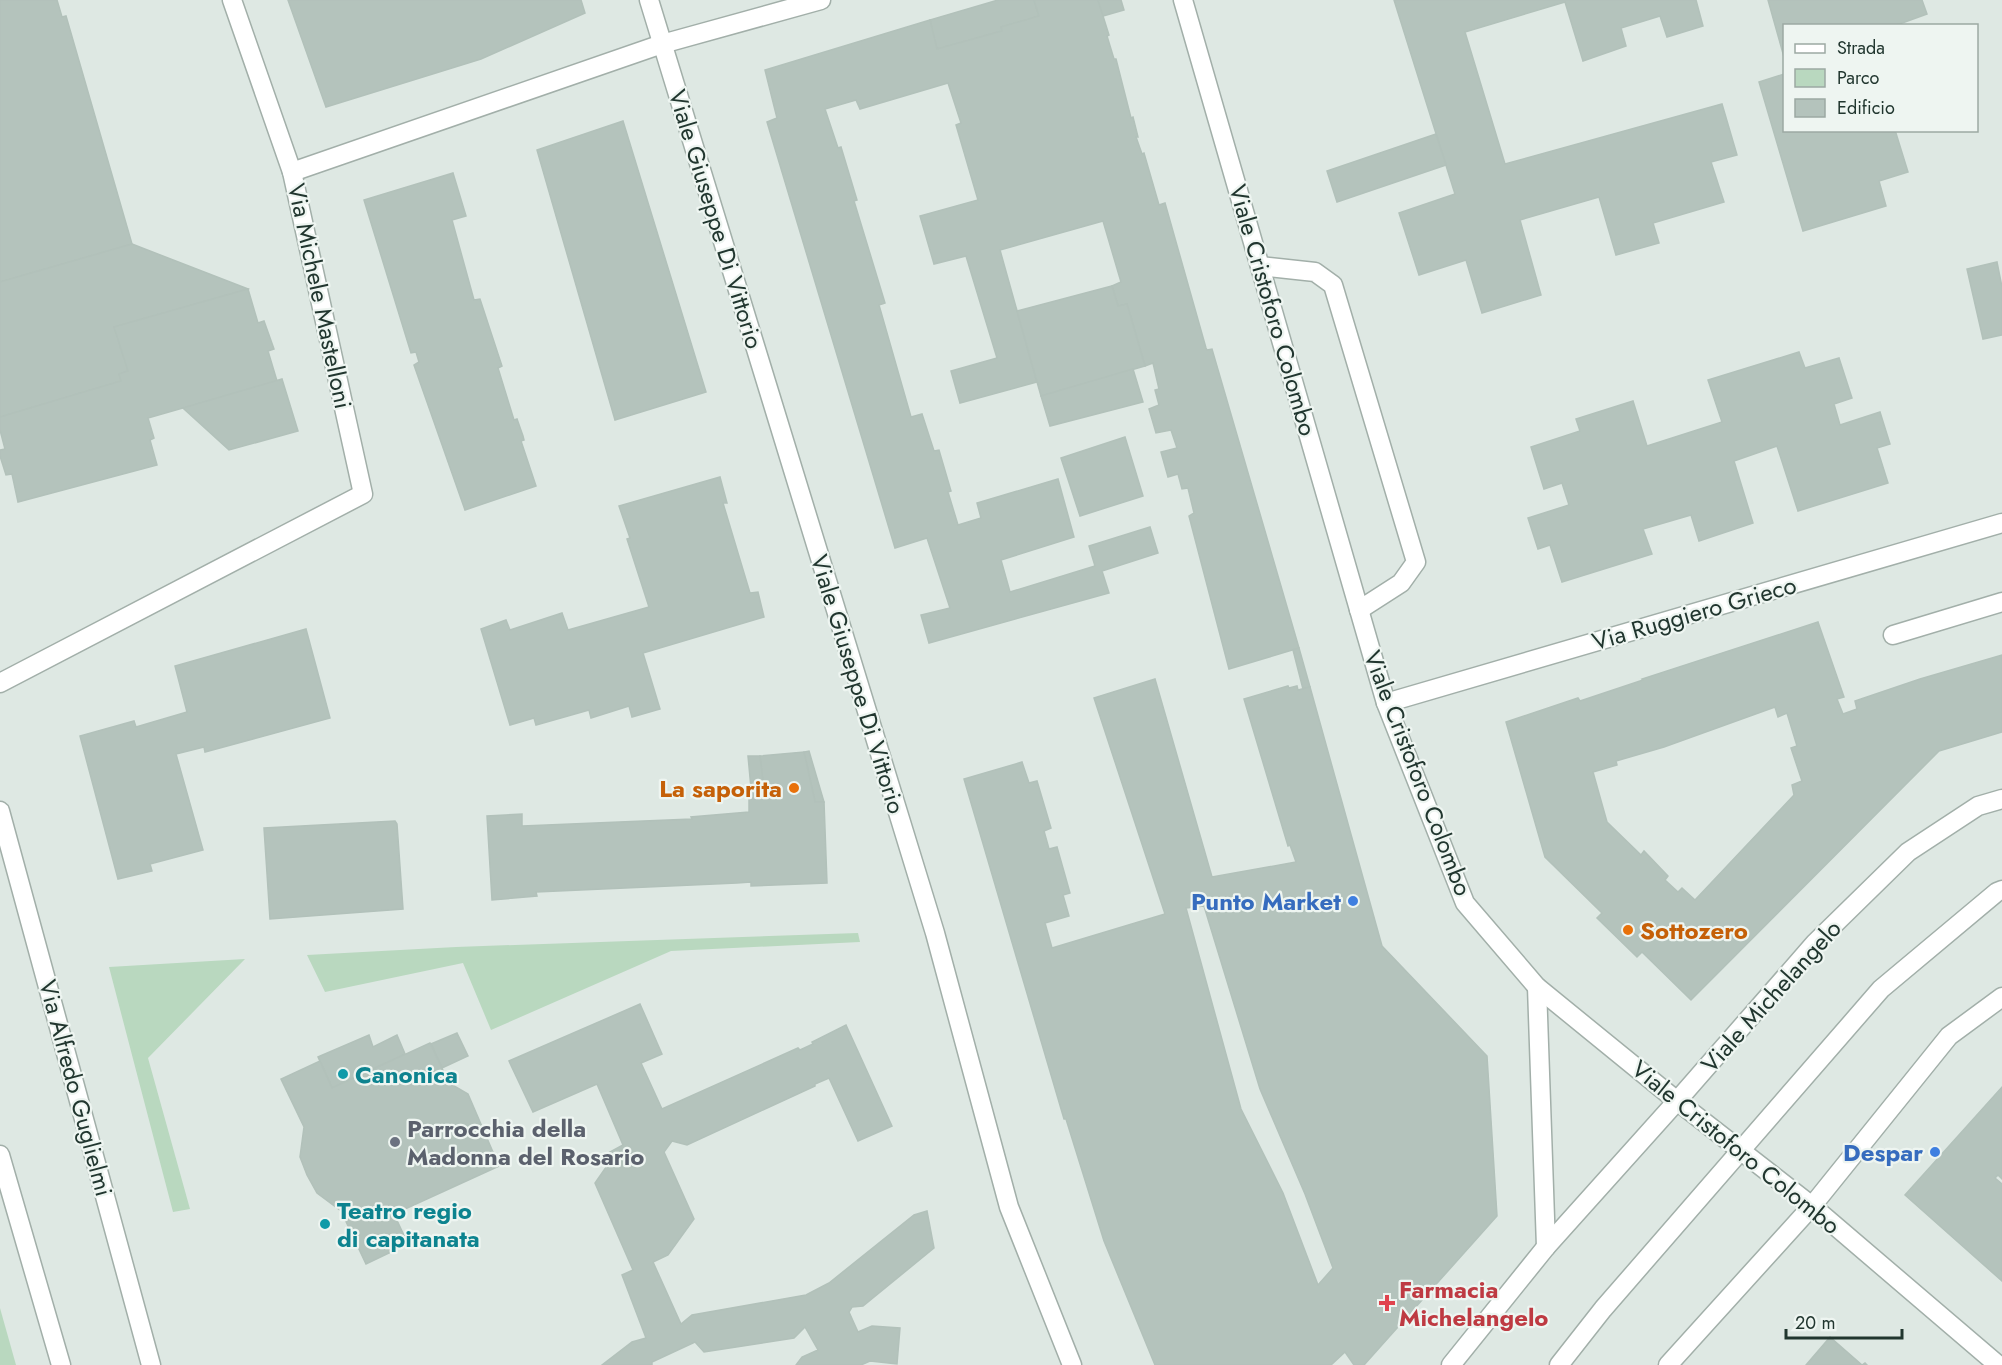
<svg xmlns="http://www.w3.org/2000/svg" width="2002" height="1365" viewBox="0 0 2002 1365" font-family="Jost,sans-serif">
	<rect width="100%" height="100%" fill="#dee8e3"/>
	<g fill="#b9d8bf">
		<polygon points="858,933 860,942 671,951 491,1030 463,963 325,992 307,955 456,947"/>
		<polygon points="245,959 148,1058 190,1209 173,1212 109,967"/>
		<polygon points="0,1308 16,1365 0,1365"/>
	</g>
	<g fill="#b4c3bc" stroke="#b2c1ba" stroke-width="1.5" fill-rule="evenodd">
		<polygon points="0,0 57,0 62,17 66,16 132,244 0,282"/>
		<polygon points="288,0 581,0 585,13 481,59 326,107"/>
		<polygon points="998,0 1034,0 1039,16 1001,27 1002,31 937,49 930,20"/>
		<polygon points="1034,0 1098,0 1109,35 1107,36 1114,59 1116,59 1131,118 1133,117 1138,137 1136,137 1142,154 1144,153 1159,205 1165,203 1206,348 1207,350 1212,349 1299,648 1229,669 1189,516 1194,513 1188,488 1182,489 1178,474 1168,477 1161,452 1177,448 1171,430 1156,433 1149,409 1159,405 1155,390 1159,389 1153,363 1145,366 1127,304 1118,306 1112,286 1121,282 1103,221 1000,250 1037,382 960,403 951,371 997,358 966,256 934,264 920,216 978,200 956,125 961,123 948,83 860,109 856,100 825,109 838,148 841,147 857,200 854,201 885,303 879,305 911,417 922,414 934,451 939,450 951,491 948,492 958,525 981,518 977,503 1058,479 1074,537 1001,560 1010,592 1095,566 1089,546 1150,527 1158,553 1102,571 1109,593 929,643 921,615 950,608 927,538 895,548 767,122 777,118 765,70 930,20 937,49 1002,31 1001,27 1039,16"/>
		<polygon points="1098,0 1121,0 1124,10 1103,16"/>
		<polygon points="1394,0 1696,0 1703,26 1667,37 1660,16 1621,28 1626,46 1583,61 1565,2 1465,32 1505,164 1722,104 1737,155 1711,162 1724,202 1653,223 1659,243 1616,255 1599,197 1520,220 1541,295 1482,313 1466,260 1419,275 1399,213 1455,194"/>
		<polygon points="1768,0 1922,0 1927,14 1894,26 1784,26 1784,57"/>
		<polygon points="1784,74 1784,130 1895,130 1908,172 1879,181 1886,206 1803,231 1759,82"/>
		<polygon points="623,121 706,392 615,420 537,150"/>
		<polygon points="1436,134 1446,165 1337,202 1327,171"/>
		<polygon points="453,173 466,216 452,220 474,300 480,299 502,366 498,368 514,420 517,419 523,436 524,440 521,441 536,486 465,510 414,365 419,362 416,352 411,353 364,200"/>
		<polygon points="132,244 248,289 114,327 128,371 119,374 121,381 0,417 0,282"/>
		<polygon points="1997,262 2002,287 2002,335 1983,339 1967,269"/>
		<polygon points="1112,286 1118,306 1127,304 1145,366 1041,396 1017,311"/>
		<polygon points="248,289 258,323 264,321 274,349 268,351 277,381 148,418 154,438 150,440 157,465 18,502 12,474 6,475 0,456 0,450 5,449 0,430 0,417 121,381 119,374 128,371 114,327"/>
		<polygon points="1799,352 1805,368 1839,358 1852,398 1834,404 1840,425 1880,412 1890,444 1877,448 1888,483 1798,511 1777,446 1734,461 1753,523 1699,541 1691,515 1643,529 1652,554 1562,582 1550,545 1538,549 1528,518 1569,505 1562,483 1544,489 1531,447 1580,431 1576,419 1633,401 1647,446 1722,422 1708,380"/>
		<polygon points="1133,369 1143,402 1050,426 1041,396"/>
		<polygon points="282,379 298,431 229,450 183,408"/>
		<polygon points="1125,437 1143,496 1080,516 1061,458"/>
		<polygon points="720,477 727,503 723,503 750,593 758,592 764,617 643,653 660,709 632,717 629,706 591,718 589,710 536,725 534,718 510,725 481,629 506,620 510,630 562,613 568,630 649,607 627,539 630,538 619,506"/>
		<path d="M1818 622 1844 697 1837 699 1843 714 1857 709 1855 701 1920 679 2002 655V732L1939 751 1691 1000 1642 952 1637 957 1597 918 1602 913 1545 857 1506 722 1578 698 1580 701 1643 680 1642 679ZM1775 707 1778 717 1787 713 1797 746 1791 748 1802 781 1792 785 1794 795 1695 900 1682 888 1678 892 1665 880 1668 876 1644 851 1641 855 1607 822 1593 772 1617 765 1616 761 1664 747Z"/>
		<polygon points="306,629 330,718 205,752 204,747 176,754 203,850 150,864 152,871 118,879 80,736 134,721 136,727 187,712 175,666"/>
		<polygon points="1299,648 1310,687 1303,689 1293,650"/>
		<path d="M1155 679 1212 877 1296 862 1290 845 1288 846 1244 699 1288 686 1289 688 1297 686 1298 690 1310 687 1382 946 1487 1056 1497 1216 1364 1365H1354L1345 1352 1331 1365H1155L1104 1241 1066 1119H1064L964 779 1022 762 1029 783 1037 781 1051 828 1044 831 1049 849 1057 847 1070 893 1063 895 1069 916 1045 923 1052 948 1165 914 1094 698ZM1204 906 1260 1089 1305 1194 1333 1268 1318 1285 1283 1193 1241 1109 1186 908Z"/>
		<polygon points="809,751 824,802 815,802 804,752"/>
		<polygon points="804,752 815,802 824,802 827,883 751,886 751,882 737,883 536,892 537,896 492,900 487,816 522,814 522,826 692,819 691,817 749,812 749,799 765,798 760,756"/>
		<polygon points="748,756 760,756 765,798 752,799"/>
		<polygon points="395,821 397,824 403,909 270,919 264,828"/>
		<polygon points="640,1004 662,1054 641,1063 662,1109 798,1048 800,1050 813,1044 812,1042 846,1025 892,1126 858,1141 829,1078 815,1084 815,1086 687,1145 672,1141 664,1152 694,1219 668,1255 653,1262 681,1324 692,1315 806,1295 829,1283 914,1215 927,1211 934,1248 863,1306 852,1307 849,1312 858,1332 872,1326 900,1328 897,1364 870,1361 861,1365 796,1365 802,1357 818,1350 805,1327 794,1338 704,1352 695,1342 652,1362 652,1365 602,1365 632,1342 646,1338 622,1275 633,1270 595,1183 611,1160 608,1153 623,1145 597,1084 533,1112 509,1061"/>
		<polygon points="457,1033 468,1056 442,1068 431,1044"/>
		<polygon points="369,1035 373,1047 397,1035 405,1054 332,1088 318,1057"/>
		<polygon points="430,1043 449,1083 468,1094 499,1166 394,1214 408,1244 366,1264 341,1211 317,1193 307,1175 300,1157 304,1127 281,1079 320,1061 332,1088"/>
		<polygon points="2002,1087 2002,1179 1998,1175 1995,1178 2002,1184 2002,1281 1905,1195"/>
		<polygon points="1830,1337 1862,1365 1865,1363 1867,1365 1806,1365"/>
	</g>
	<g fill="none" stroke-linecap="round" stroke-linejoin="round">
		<defs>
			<g id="minor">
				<polyline points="649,0 935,933 1009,1207 1072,1365"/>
				<polyline points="1183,0 1386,703 1465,903 1537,987 1677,1101 1812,1206 1998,1365"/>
				<polyline points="292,172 662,44 821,0"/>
				<polyline points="1260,266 1315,272 1333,285 1416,562 1401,583 1359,610"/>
				<polyline points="1893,635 2002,602"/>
				<polyline points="0,683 363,494 292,172 232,0"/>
				<polyline points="1386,703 2002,523"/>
				<polyline points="0,811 151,1365"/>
				<polyline points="1537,987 1546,1247"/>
				<polyline points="0,1155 61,1365"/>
				<polyline points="1451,1365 1546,1247 1677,1101 1815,943 1908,852 1978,806 2002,799"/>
				<polyline points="1559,1365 1603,1309 1881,989 1997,892 2002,890"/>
				<polyline points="1668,1365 1812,1206 1949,1036 2002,997"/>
			</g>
		</defs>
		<use href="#minor" stroke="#a2afa9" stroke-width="21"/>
		<use href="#minor" stroke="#fff" stroke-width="18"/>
	</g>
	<g fill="#e8710a" stroke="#eef5f1" stroke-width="2">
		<circle cx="794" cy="788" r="6"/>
		<circle cx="1628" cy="930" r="6"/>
	</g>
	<g fill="#3f7fe0" stroke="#eef5f1" stroke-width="2">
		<circle cx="1353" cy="901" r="6"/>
		<circle cx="1935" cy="1152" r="6"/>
	</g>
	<g fill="#0f9aa8" stroke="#eef5f1" stroke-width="2">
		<circle cx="343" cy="1074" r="6"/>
		<circle cx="325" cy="1224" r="6"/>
	</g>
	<circle fill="#6b7280" stroke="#eef5f1" stroke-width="2" cx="395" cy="1142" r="6"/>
	<path fill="#e0444e" stroke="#eef5f1" stroke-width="2" d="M1384 1294h6v6h6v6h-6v6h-6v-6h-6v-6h6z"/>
	<g text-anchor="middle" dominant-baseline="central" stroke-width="4.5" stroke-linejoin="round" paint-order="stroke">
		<g font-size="24" fill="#21362f" stroke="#eef5f1">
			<text transform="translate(716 219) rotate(73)">Viale Giuseppe Di Vittorio</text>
			<text transform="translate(320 296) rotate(78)">Via Michele Mastelloni</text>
			<text transform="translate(1273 310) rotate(74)">Viale Cristoforo Colombo</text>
			<text transform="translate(1694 613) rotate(-16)">Via Ruggiero Grieco</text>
			<text transform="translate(858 684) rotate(73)">Viale Giuseppe Di Vittorio</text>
			<text transform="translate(1418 773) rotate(69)">Viale Cristoforo Colombo</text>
			<text transform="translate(1771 996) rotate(-48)">Viale Michelangelo</text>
			<text transform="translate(76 1088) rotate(75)">Via Alfredo Guglielmi</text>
			<text transform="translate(1736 1147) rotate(39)">Viale Cristoforo Colombo</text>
		</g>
		<g font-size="24" font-weight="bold" fill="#c56008" stroke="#eef5f1" text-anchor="end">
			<text x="782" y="788">La saporita</text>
			<text x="1640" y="930" text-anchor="start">Sottozero</text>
		</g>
		<g font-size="24" font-weight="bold" fill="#366cbe" stroke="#eef5f1" text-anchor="end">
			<text x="1341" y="901">Punto Market</text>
			<text x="1923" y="1152">Despar</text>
		</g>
		<g font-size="24" font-weight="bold" fill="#0d838f" stroke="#eef5f1" text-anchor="start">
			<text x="355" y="1074">Canonica</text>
			<text x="337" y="1210">Teatro regio<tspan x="337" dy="28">di capitanata</tspan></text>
		</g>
		<g font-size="24" font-weight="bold" fill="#5b616d" stroke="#eef5f1" text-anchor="start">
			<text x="407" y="1128">Parrocchia della<tspan x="407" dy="28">Madonna del Rosario</tspan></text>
		</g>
		<g font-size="24" font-weight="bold" fill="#be3a42" stroke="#eef5f1" text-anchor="start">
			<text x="1399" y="1289">Farmacia<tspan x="1399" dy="28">Michelangelo</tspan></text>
		</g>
	</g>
	<rect x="1783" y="24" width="195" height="108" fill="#eef5f1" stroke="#9ca9a3" stroke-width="1.5"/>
	<rect x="1795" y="44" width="30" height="9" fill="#ffffff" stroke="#9ca9a3" stroke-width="1.5"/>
	<text x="1837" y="54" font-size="18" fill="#21362f">Strada</text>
	<rect x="1795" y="69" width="30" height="18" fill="#b9d8bf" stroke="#9ca9a3" stroke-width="1.5"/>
	<text x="1837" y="84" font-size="18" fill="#21362f">Parco</text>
	<rect x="1795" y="99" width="30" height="18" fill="#b4c3bc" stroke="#9ca9a3" stroke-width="1.5"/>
	<text x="1837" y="114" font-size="18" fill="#21362f">Edificio</text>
	<path d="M1786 1329v9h116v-9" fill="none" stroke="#21362f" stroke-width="3"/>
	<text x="1795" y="1329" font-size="18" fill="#21362f" stroke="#eef5f1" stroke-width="4.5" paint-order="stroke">20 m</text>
</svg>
